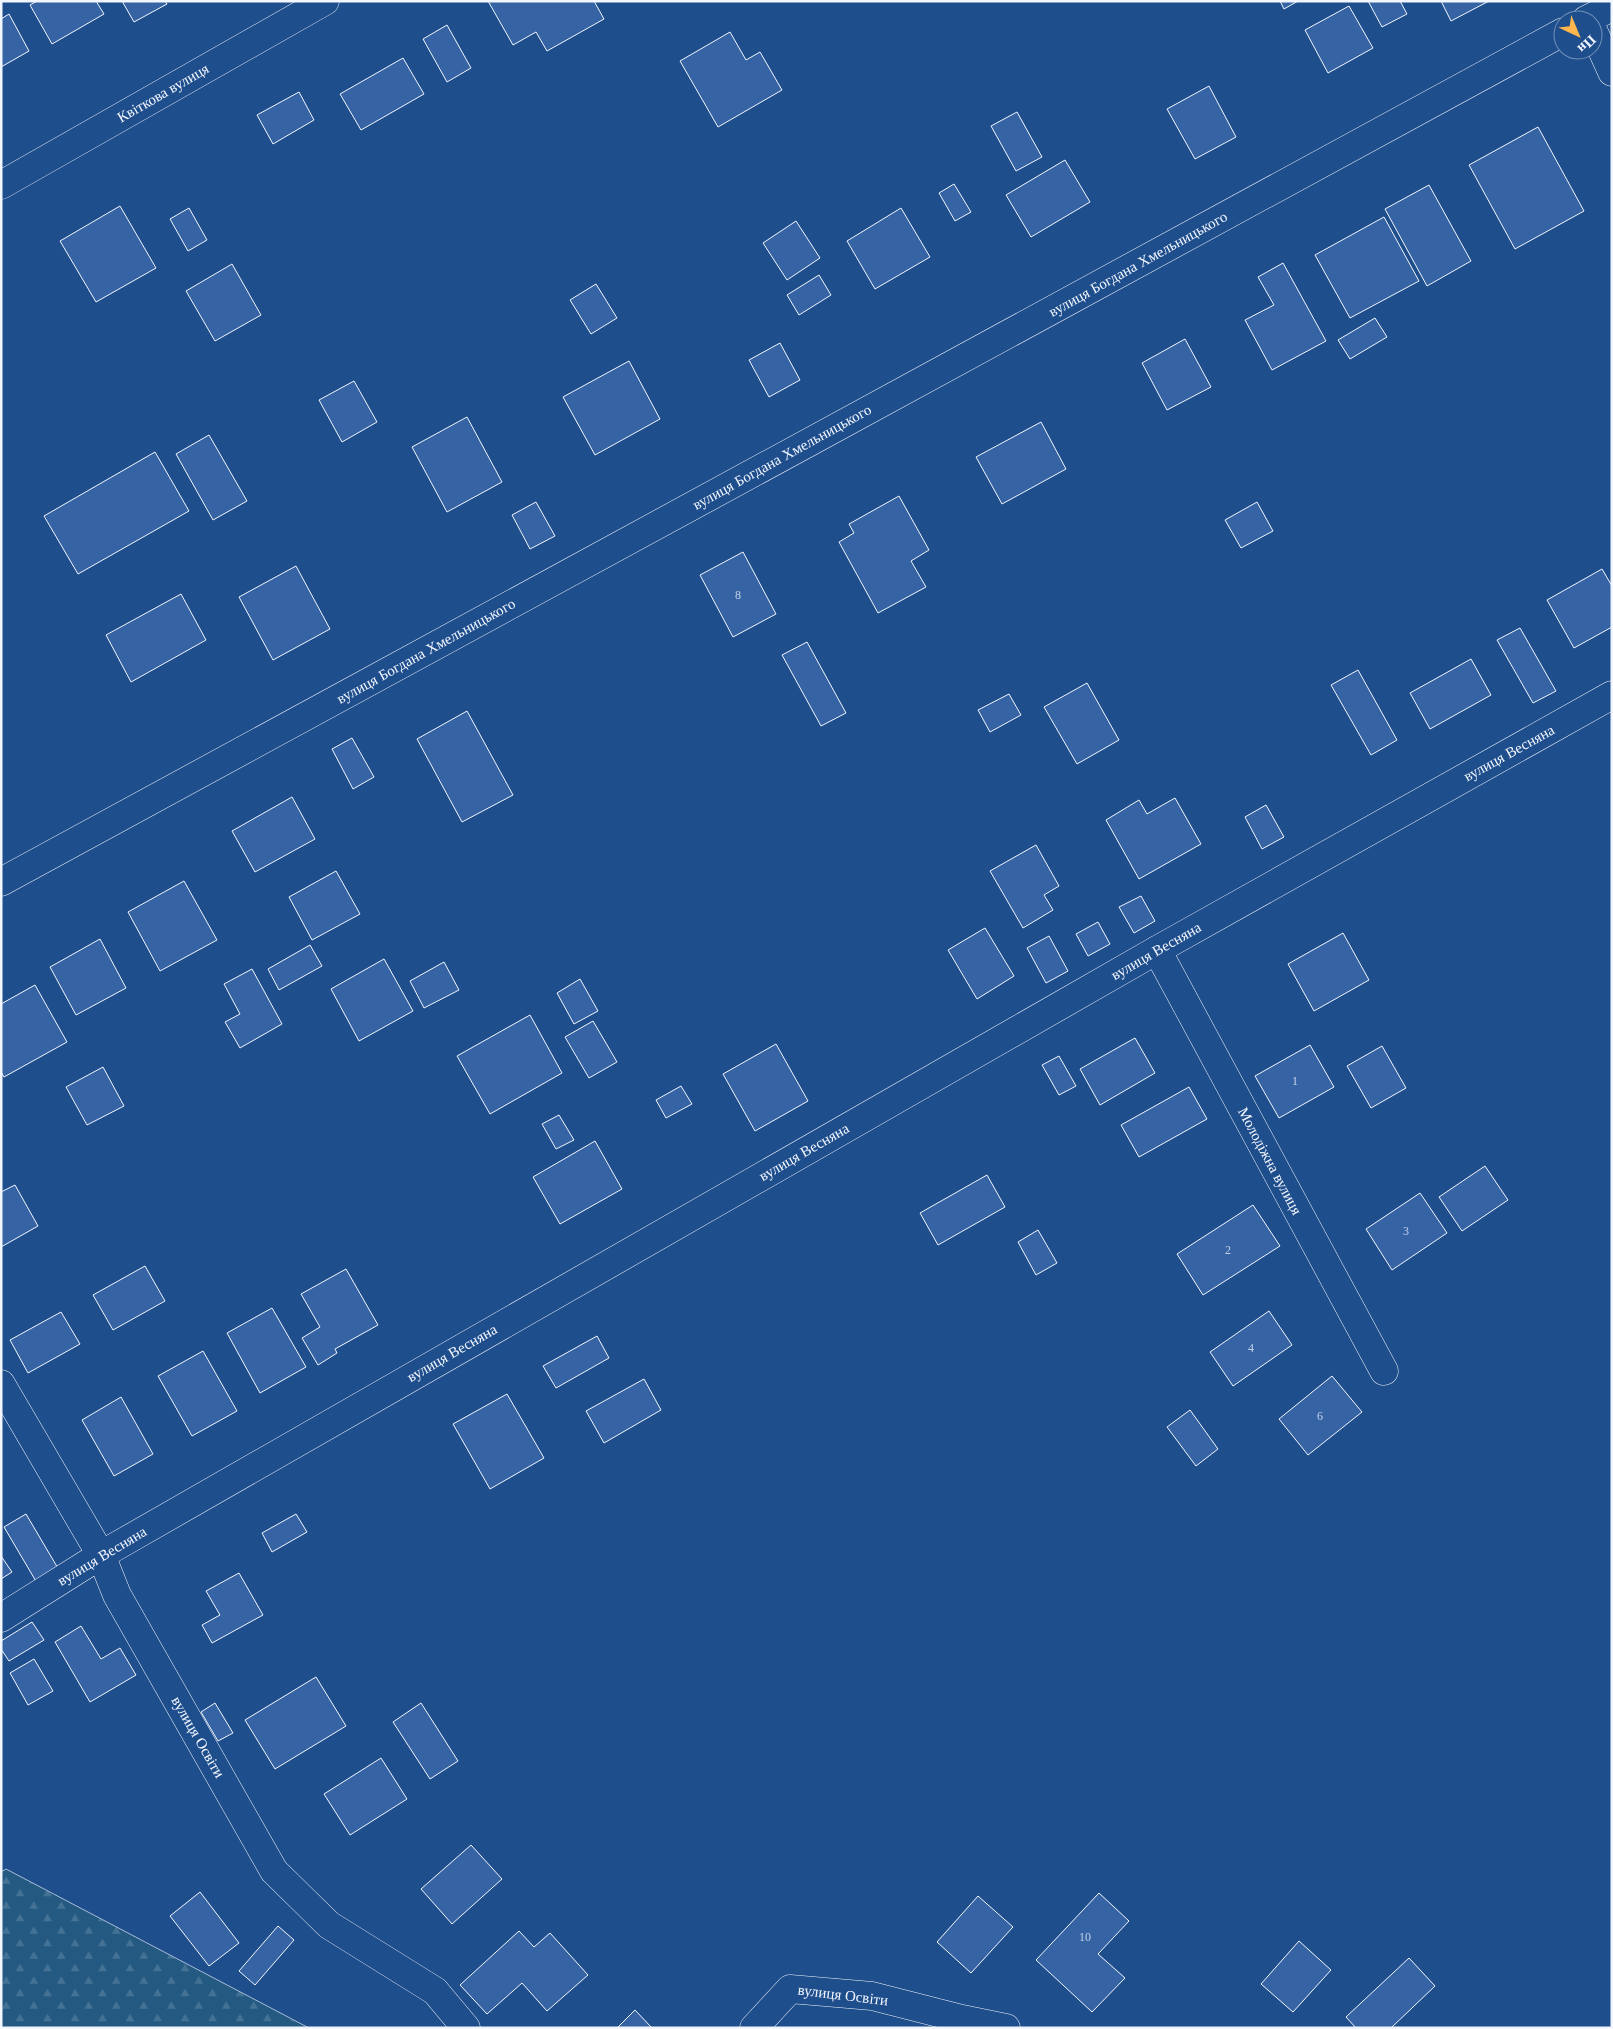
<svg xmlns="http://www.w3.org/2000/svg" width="1613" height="2029" viewBox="0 0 1613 2029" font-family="Georgia,serif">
	<defs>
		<pattern id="forest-firs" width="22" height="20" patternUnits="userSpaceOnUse" patternTransform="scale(1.25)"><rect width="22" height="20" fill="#245a82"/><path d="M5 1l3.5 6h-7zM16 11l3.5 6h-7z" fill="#447295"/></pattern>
	</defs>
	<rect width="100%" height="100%" fill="#1f4e8c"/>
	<polygon fill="url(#forest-firs)" stroke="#a8bbd7" points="6,1869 309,2028 1,2028 1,1872"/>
	<g fill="#3563a3" stroke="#f2f6ff">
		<polygon points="37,1 96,1 104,14 52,44 30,5"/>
		<polygon points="122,1 165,1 167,4 134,22"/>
		<polygon points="488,1 594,1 604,19 547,51 536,32 513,45"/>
		<polygon points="1280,1 1298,1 1284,9"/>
		<polygon points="1368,1 1400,1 1407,14 1382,27"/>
		<polygon points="1441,1 1489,1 1451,21"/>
		<polygon points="1349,6 1373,48 1328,73 1305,30"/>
		<polygon points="9,14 29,51 1,67 1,19"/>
		<polygon points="447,25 471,68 447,82 423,39"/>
		<polygon points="730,32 746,60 760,52 782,90 718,127 680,61"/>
		<polygon points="403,58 424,94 361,130 340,94"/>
		<polygon points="1209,86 1236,137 1195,159 1167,109"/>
		<polygon points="299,92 314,120 273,144 257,115"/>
		<polygon points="1017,112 1042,157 1016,171 991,126"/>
		<polygon points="1538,127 1584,211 1515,249 1469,165"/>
		<polygon points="1065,160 1090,202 1031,237 1006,195"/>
		<polygon points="954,184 971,212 955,221 939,193"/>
		<polygon points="1429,185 1471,261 1427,286 1385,209"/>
		<polygon points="120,206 156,268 96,302 60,241"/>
		<polygon points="189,208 207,240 188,251 170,219"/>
		<polygon points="901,208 930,257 875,289 847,241"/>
		<polygon points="1384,217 1419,281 1350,318 1315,255"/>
		<polygon points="796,221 820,258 787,280 763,243"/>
		<polygon points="1283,263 1326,341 1272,370 1245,320 1274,305 1258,277"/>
		<polygon points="232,264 261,315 215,341 186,291"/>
		<polygon points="819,275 831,295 799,315 787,295"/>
		<polygon points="596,284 617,318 591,334 570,300"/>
		<polygon points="1375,318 1387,337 1350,359 1338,340"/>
		<polygon points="1185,339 1211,387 1167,410 1142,363"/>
		<polygon points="780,343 800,380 769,397 749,360"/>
		<polygon points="629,361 660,419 595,455 563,397"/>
		<polygon points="354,381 377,422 342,442 319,400"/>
		<polygon points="467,417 502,482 447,512 412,447"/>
		<polygon points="1041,422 1066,469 1002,504 976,457"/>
		<polygon points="209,435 247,501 213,520 176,454"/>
		<polygon points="155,452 189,511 78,574 44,516"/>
		<polygon points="899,496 929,550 911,561 926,587 878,613 839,542 854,533 849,524"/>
		<polygon points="536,502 555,536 530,549 512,515"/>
		<polygon points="1257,502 1273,531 1241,548 1225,520"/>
		<polygon points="743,552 776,614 733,637 700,575"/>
		<polygon points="296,566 330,629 273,660 239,597"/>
		<polygon points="1602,569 1612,586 1612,627 1574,648 1547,600"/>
		<polygon points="181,594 206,640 131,682 106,635"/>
		<polygon points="1520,628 1556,691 1533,703 1497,640"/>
		<polygon points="807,642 846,713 821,726 782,655"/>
		<polygon points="1471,659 1491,695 1430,729 1410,693"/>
		<polygon points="1358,670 1397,740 1371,755 1331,685"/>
		<polygon points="1087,683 1119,740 1077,764 1044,707"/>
		<polygon points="1009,694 1021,715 990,732 978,710"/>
		<polygon points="467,711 513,795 462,822 417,739"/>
		<polygon points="352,738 374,777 353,789 332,749"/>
		<polygon points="292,797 315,839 255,872 232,831"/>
		<polygon points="1175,798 1201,844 1139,879 1106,820 1139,800 1147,814"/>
		<polygon points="1266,805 1284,837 1262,849 1245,817"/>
		<polygon points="1036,845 1059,886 1044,895 1053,910 1023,928 990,871"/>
		<polygon points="336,871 360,914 312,940 289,897"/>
		<polygon points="184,881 217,940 160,971 128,912"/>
		<polygon points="1141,896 1155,921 1134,933 1119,907"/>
		<polygon points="1098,922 1110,944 1088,956 1076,934"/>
		<polygon points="985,928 1014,976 977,999 948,950"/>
		<polygon points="1343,933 1369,980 1314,1011 1288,964"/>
		<polygon points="1049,936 1068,971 1046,983 1027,948"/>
		<polygon points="100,939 126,988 76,1015 50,967"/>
		<polygon points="310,945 322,966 279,990 268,969"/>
		<polygon points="384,959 413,1011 359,1041 331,989"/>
		<polygon points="444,962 459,990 424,1008 410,981"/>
		<polygon points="252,969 282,1024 240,1048 225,1022 240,1014 224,984"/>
		<polygon points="580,979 598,1011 574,1024 557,993"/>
		<polygon points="35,985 67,1042 4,1077 1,1072 1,1004"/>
		<polygon points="530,1015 562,1073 490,1114 457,1056"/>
		<polygon points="593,1021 617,1062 589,1078 565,1037"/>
		<polygon points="1135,1038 1155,1073 1100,1105 1080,1069"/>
		<polygon points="776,1044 808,1101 755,1131 723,1074"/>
		<polygon points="1310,1045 1334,1087 1279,1118 1255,1076"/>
		<polygon points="1382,1046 1406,1088 1371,1108 1347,1066"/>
		<polygon points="1059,1056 1076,1086 1059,1095 1042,1065"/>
		<polygon points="103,1067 124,1106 87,1125 66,1087"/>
		<polygon points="681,1086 692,1104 666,1118 656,1100"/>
		<polygon points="1189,1087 1207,1119 1139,1157 1121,1125"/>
		<polygon points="559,1115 574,1140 556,1149 542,1124"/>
		<polygon points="595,1141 622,1189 560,1224 533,1177"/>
		<polygon points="1485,1166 1508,1200 1462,1231 1439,1197"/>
		<polygon points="987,1175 1005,1207 938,1245 920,1213"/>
		<polygon points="15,1185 38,1226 1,1247 1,1192"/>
		<polygon points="1420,1193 1447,1233 1392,1270 1366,1229"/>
		<polygon points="1253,1205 1280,1246 1203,1295 1177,1254"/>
		<polygon points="1038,1230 1057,1263 1036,1275 1018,1242"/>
		<polygon points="145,1266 165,1301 113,1330 93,1295"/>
		<polygon points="346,1269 378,1325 335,1349 337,1353 318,1365 302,1338 320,1327 301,1294"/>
		<polygon points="272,1308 306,1367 260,1393 227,1333"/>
		<polygon points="1269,1311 1292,1345 1233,1386 1210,1352"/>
		<polygon points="61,1312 80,1344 28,1373 10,1340"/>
		<polygon points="597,1336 609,1358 556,1388 543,1366"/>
		<polygon points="203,1351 237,1411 192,1436 158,1376"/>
		<polygon points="1332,1376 1362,1412 1308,1455 1279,1419"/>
		<polygon points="644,1379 661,1410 604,1443 586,1411"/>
		<polygon points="507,1394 544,1458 490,1489 453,1424"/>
		<polygon points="121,1397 153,1454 114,1476 82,1420"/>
		<polygon points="1190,1410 1218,1449 1196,1466 1167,1427"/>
		<polygon points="26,1514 59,1570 37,1583 4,1527"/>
		<polygon points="296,1514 307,1532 272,1552 262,1533"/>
		<polygon points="1,1556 12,1572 1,1579"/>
		<polygon points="239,1573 263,1615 212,1643 202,1625 220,1615 206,1591"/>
		<polygon points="32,1622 44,1640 9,1661 1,1649 1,1641"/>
		<polygon points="81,1626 101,1659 120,1648 136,1675 90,1702 55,1642"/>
		<polygon points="34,1659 53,1691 28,1705 10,1673"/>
		<polygon points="316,1677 346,1726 275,1769 245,1720"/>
		<polygon points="215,1703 233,1733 218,1741 201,1712"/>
		<polygon points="421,1703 458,1761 430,1779 393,1722"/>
		<polygon points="381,1758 407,1799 350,1835 324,1794"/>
		<polygon points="471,1845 502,1879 452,1924 421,1889"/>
		<polygon points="200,1892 239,1943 209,1966 170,1916"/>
		<polygon points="1099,1893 1129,1921 1098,1954 1125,1978 1092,2012 1036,1960"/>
		<polygon points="978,1896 1013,1927 971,1973 937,1942"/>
		<polygon points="278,1926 294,1940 255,1985 239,1971"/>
		<polygon points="519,1931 534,1947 550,1933 588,1975 547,2011 522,1983 487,2014 460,1985"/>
		<polygon points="1299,1941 1331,1970 1293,2012 1261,1984"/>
		<polygon points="1409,1958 1435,1986 1391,2028 1356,2028 1346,2017"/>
		<polygon points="635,2010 652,2028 617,2028"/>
	</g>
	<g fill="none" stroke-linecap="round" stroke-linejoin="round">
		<defs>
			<g id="minor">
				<polyline points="1586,20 1612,7"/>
				<polyline points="1593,30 1612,72"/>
				<polyline points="1,185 325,1"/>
				<polyline points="1,882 1563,32"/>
				<polyline points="1157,950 1384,1371"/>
				<polyline points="1,1384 101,1555 117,1595 274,1871 329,1925 435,1991 466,2028"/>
				<polyline points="1,1618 101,1555 1157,950 1612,695"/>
				<polyline points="754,2028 790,1989 872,1996 962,2019 1006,2028"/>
			</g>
		</defs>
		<use href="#minor" stroke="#f2f6ff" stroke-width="29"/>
		<use href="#minor" stroke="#1f4e8c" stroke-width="28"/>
	</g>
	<g text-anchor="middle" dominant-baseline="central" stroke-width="4" stroke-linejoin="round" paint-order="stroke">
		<g font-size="12" fill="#c3d1e8">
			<text x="738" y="595">8</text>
			<text x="1295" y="1081">1</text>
			<text x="1406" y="1231">3</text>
			<text x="1228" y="1250">2</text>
			<text x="1251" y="1348">4</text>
			<text x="1320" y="1416">6</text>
			<text x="1085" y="1937">10</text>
		</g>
		<g font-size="15" fill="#f2f6ff" stroke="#1f4e8c">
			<text transform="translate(163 93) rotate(-30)">Квіткова вулиця</text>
			<text transform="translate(1138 264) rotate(-29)">вулиця Богдана Хмельницького</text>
			<text transform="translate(782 457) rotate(-29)">вулиця Богдана Хмельницького</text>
			<text transform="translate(426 651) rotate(-29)">вулиця Богдана Хмельницького</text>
			<text transform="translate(1509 753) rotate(-29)">вулиця Весняна</text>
			<text transform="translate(1156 951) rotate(-30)">вулиця Весняна</text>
			<text transform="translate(804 1152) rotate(-30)">вулиця Весняна</text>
			<text transform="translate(1270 1161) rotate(62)">Молодіжна вулиця</text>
			<text transform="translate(452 1353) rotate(-30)">вулиця Весняна</text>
			<text transform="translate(102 1556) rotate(-31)">вулиця Весняна</text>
			<text transform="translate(198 1737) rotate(60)">вулиця Освіти</text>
			<text transform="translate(843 1995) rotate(7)">вулиця Освіти</text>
		</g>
	</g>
	<rect width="1613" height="2029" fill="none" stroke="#f2f6ff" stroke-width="5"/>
	<g transform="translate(1578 35) rotate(136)"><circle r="24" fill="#1f4e8c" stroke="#7391ba"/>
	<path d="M0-4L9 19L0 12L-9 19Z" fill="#ffb74d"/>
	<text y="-8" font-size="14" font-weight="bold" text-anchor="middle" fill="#f2f6ff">Пн</text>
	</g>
</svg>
